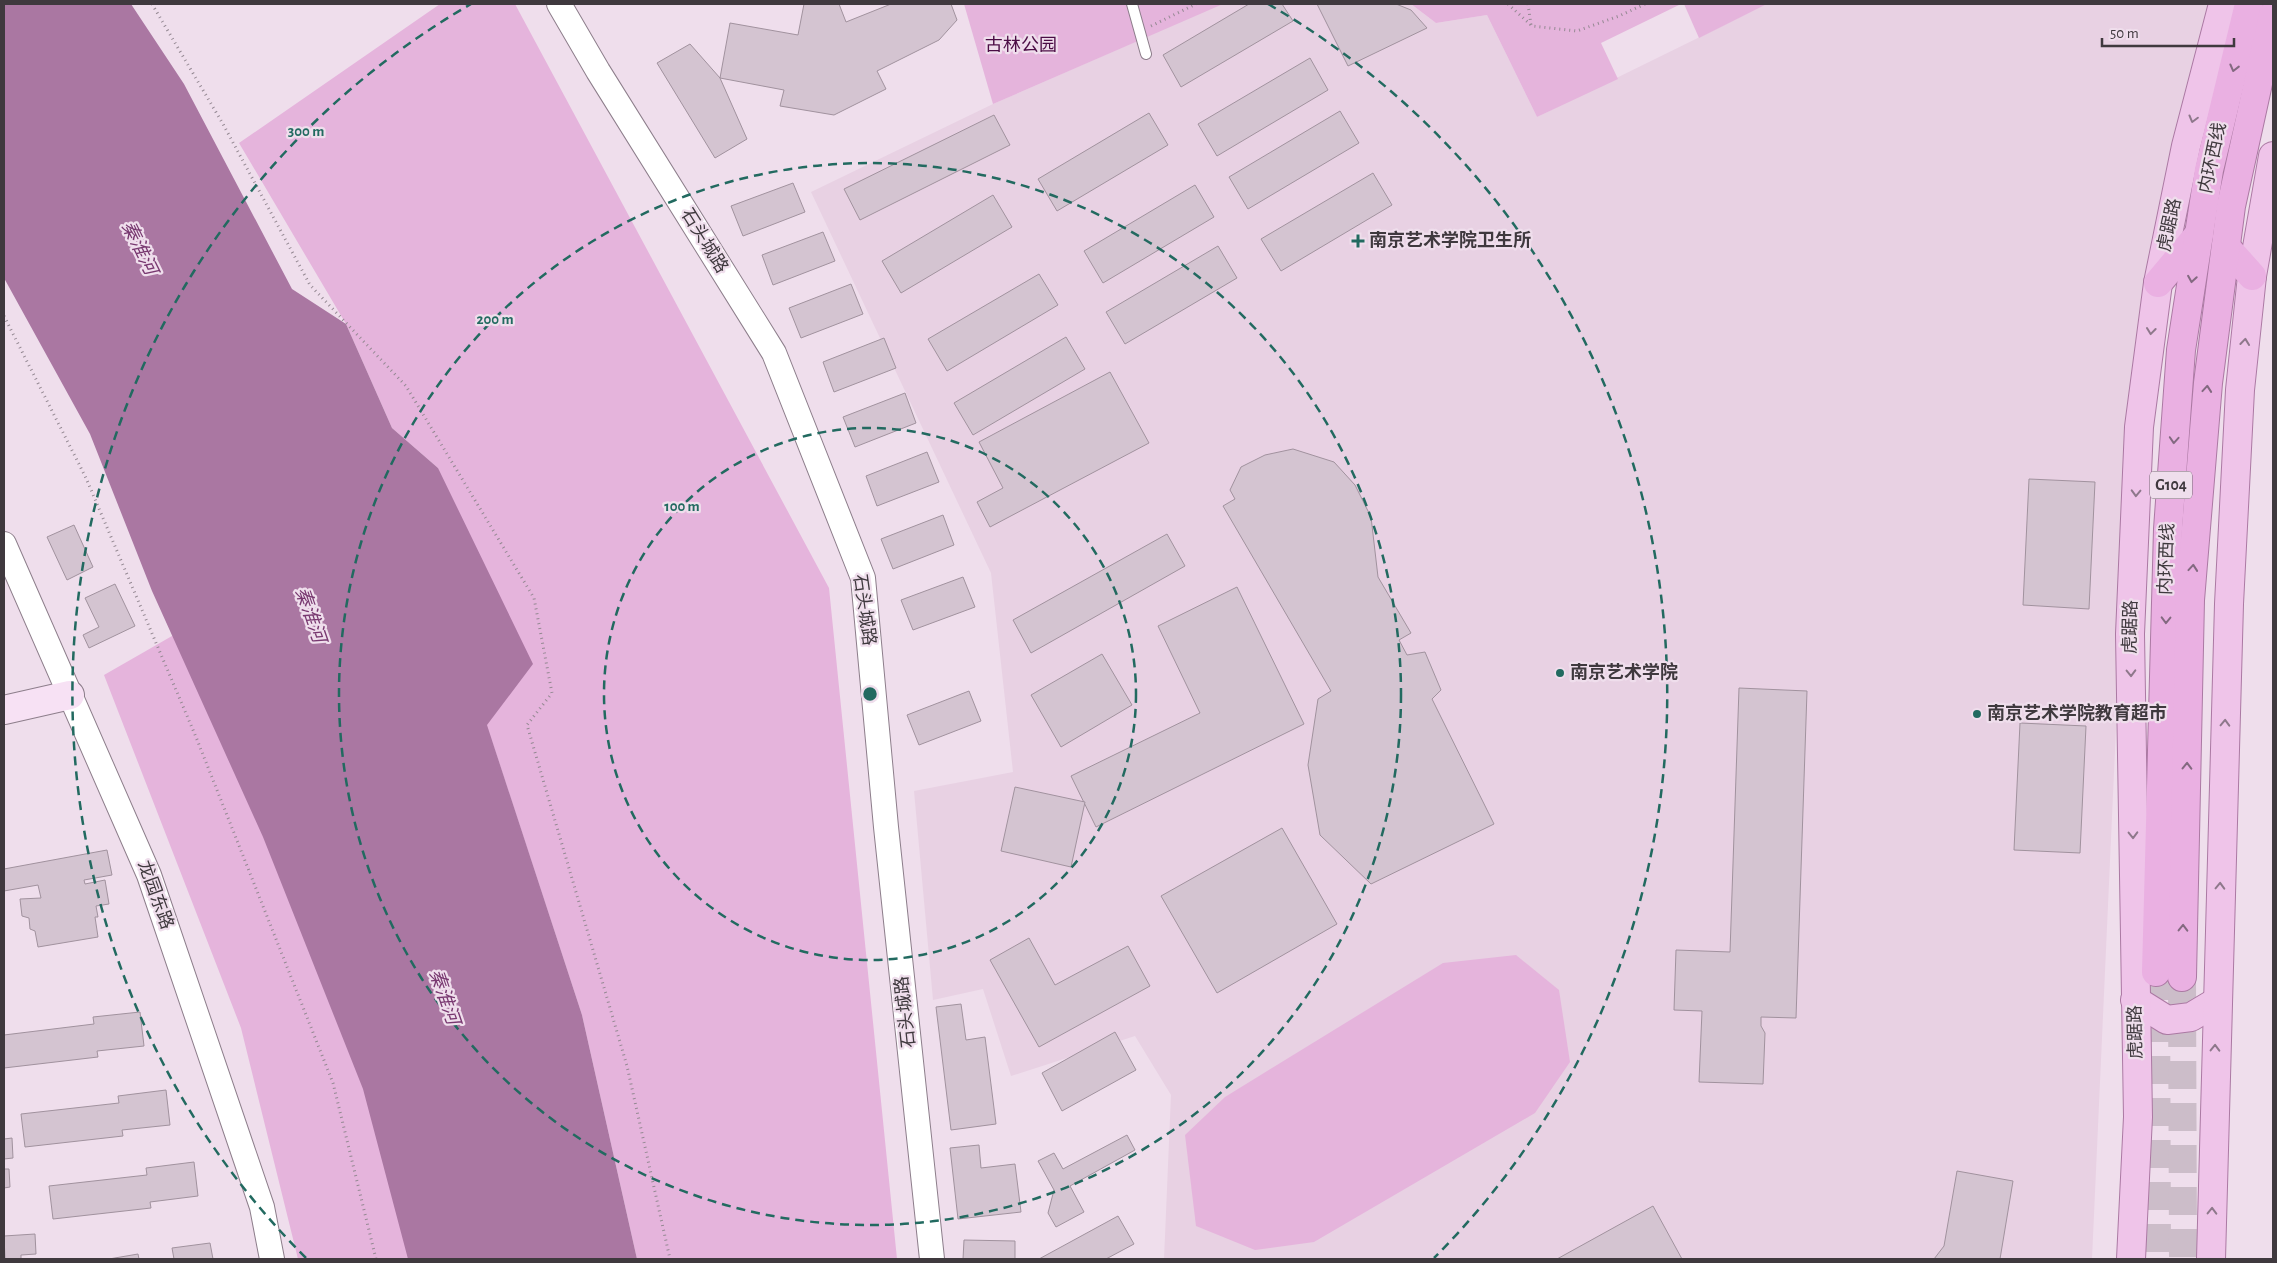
<svg xmlns="http://www.w3.org/2000/svg" width="2277" height="1263" viewBox="0 0 2277 1263" font-family="'Alegreya Sans','Noto Sans SC',sans-serif">
	<rect width="100%" height="100%" fill="#efdeec"/>
	<polygon fill="#e8d1e3" points="1221,4 1411,4 1436,23 1487,15 1537,117 1767,4 2211,4 2129,441 2092,1259 1164,1259 1171,1095 1135,1036 1011,1076 983,989 933,1000 914,791 1013,772 991,573 811,192 993,104"/>
	<g fill="#e5b4dc">
		<polygon points="440,4 515,4 829,588 897,1259 637,1259 582,1015 491,738 631,1259 298,1259 241,1028 104,675 172,636 487,724 438,468 392,428 346,324 239,143"/>
		<polygon points="964,4 1223,4 993,104"/>
		<polygon points="1411,4 1681,4 1601,43 1618,79 1537,117 1487,15 1436,23"/>
		<polygon points="1684,4 1767,4 1699,38"/>
		<polygon points="1516,955 1559,990 1570,1062 1535,1113 1314,1242 1255,1250 1196,1226 1185,1135 1225,1097 1443,963"/>
	</g>
	<polygon fill="#aa77a2" points="4,4 131,4 184,84 292,289 346,324 392,428 438,468 533,664 487,725 582,1015 637,1259 408,1259 363,1089 263,837 152,591 90,434 4,278"/>
	<g fill="#d4c4d1" stroke="#a1929e">
		<polygon points="804,4 839,4 846,22 891,4 951,4 957,20 939,40 877,71 886,89 834,115 780,106 784,90 720,78 730,23 798,35"/>
		<polygon points="1249,4 1282,4 1293,21 1181,87 1163,55"/>
		<polygon points="1317,4 1396,4 1411,10 1427,28 1348,66"/>
		<polygon points="690,44 720,78 747,139 715,158 657,63"/>
		<polygon points="1310,58 1328,90 1217,156 1198,124"/>
		<polygon points="1340,111 1359,143 1248,209 1229,177"/>
		<polygon points="1149,113 1168,145 1057,211 1038,179"/>
		<polygon points="994,115 1010,145 860,220 844,189"/>
		<polygon points="1373,173 1392,205 1281,271 1261,239"/>
		<polygon points="793,183 805,212 743,236 731,206"/>
		<polygon points="1195,185 1214,217 1103,283 1084,251"/>
		<polygon points="993,195 1012,227 901,293 882,261"/>
		<polygon points="823,232 835,261 773,285 762,255"/>
		<polygon points="1218,246 1237,278 1125,344 1106,312"/>
		<polygon points="1039,274 1058,305 947,371 928,339"/>
		<polygon points="851,284 863,314 801,338 789,308"/>
		<polygon points="1066,337 1085,369 973,435 954,403"/>
		<polygon points="884,338 896,368 834,392 823,362"/>
		<polygon points="1110,372 1149,443 990,527 977,502 1003,488 979,442"/>
		<polygon points="905,393 916,423 855,447 843,417"/>
		<polygon points="1293,449 1334,462 1355,485 1371,517 1378,577 1411,633 1399,640 1407,655 1425,652 1441,690 1432,699 1494,824 1371,884 1320,835 1308,765 1318,699 1331,691 1223,506 1235,499 1230,490 1241,467 1265,455"/>
		<polygon points="927,452 939,482 877,506 866,476"/>
		<polygon points="2029,479 2095,482 2089,609 2023,605"/>
		<polygon points="943,515 954,545 893,569 881,539"/>
		<polygon points="74,525 93,567 67,580 47,537"/>
		<polygon points="1167,534 1185,566 1031,653 1013,620"/>
		<polygon points="963,577 975,607 913,630 901,600"/>
		<polygon points="115,584 135,626 89,648 83,635 99,627 85,598"/>
		<polygon points="1237,587 1304,724 1096,827 1071,776 1200,713 1158,626"/>
		<polygon points="1102,654 1132,705 1061,747 1031,695"/>
		<polygon points="1739,688 1807,691 1796,1018 1761,1017 1761,1026 1765,1033 1763,1084 1699,1082 1702,1011 1674,1010 1676,950 1730,952"/>
		<polygon points="969,691 981,721 919,745 907,715"/>
		<polygon points="2020,723 2086,726 2080,853 2014,850"/>
		<polygon points="1015,787 1085,802 1071,867 1001,851"/>
		<polygon points="1282,828 1337,924 1217,993 1161,896"/>
		<polygon points="107,850 112,875 84,880 85,884 105,880 109,904 96,906 98,917 95,917 98,937 38,947 35,931 30,929 29,918 22,916 20,899 41,898 38,885 4,891 4,869"/>
		<polygon points="1029,938 1055,985 1128,946 1150,986 1039,1047 990,960"/>
		<polygon points="961,1004 966,1040 985,1037 996,1124 951,1130 936,1007"/>
		<polygon points="140,1012 144,1046 97,1051 98,1057 4,1068 4,1035 94,1024 93,1017"/>
		<polygon points="1115,1032 1136,1070 1062,1111 1042,1073"/>
		<polygon points="166,1090 170,1125 122,1130 123,1136 25,1147 21,1114 119,1103 118,1096"/>
		<polygon points="1127,1135 1135,1150 1070,1186 1084,1212 1056,1227 1048,1213 1054,1190 1038,1161 1054,1153 1063,1169"/>
		<polygon points="12,1138 13,1158 4,1159 4,1139"/>
		<polygon points="979,1145 981,1168 1015,1164 1021,1212 958,1219 950,1148"/>
		<polygon points="194,1162 198,1196 150,1202 151,1208 53,1219 49,1186 147,1175 146,1168"/>
		<polygon points="4,1169 9,1169 10,1187 4,1188"/>
		<polygon points="1957,1171 2013,1181 2000,1259 1934,1259 1944,1246"/>
		<polygon points="1653,1206 1682,1259 1557,1259"/>
		<polygon points="1118,1216 1134,1244 1106,1259 1039,1259"/>
		<polygon points="35,1234 36,1254 21,1255 21,1259 5,1259 4,1236"/>
		<polygon points="964,1240 1015,1241 1015,1259 963,1259"/>
		<polygon points="210,1243 213,1259 174,1259 172,1248"/>
		<polygon points="138,1254 139,1259 109,1259"/>
	</g>
	<g fill="none" stroke-linecap="round" stroke-linejoin="round">
		<g stroke="#ccbdc9" stroke-width="28" stroke-dasharray="28 14" stroke-linecap="butt">
			<polyline points="2156,972 2157,1259"/>
			<polyline points="2182,977 2183,1259"/>
		</g>
		<defs>
			<polyline id="service" points="1132,4 1146,54"/>
			<g id="tertiary">
				<polyline points="559,4 598,71 774,353 863,578 886,827 932,1259"/>
				<polyline points="4,544 149,875 262,1207 272,1259"/>
			</g>
			<polyline id="secondary" points="4,710 70,695"/>
			<g id="primary">
				<polyline points="2135,1000 2167,1020 2191,1017 2216,1002"/>
				<polyline points="2131,1259 2138,1117 2130,634 2139,427 2158,283 2186,146 2223,4"/>
				<polyline points="2211,1259 2229,604 2240,390 2252,276 2273,156"/>
			</g>
			<g id="trunk">
				<polyline points="2226,247 2252,276"/>
				<polyline points="2158,283 2199,234"/>
				<polyline points="2156,972 2168,529 2181,350 2209,170 2249,4"/>
				<polyline points="2182,977 2190,600 2208,383 2231,206 2273,15"/>
			</g>
		</defs>
		<use href="#service" stroke="#8d7e8b" stroke-width="12"/>
		<use href="#tertiary" stroke="#8d7e8b" stroke-width="26"/>
		<use href="#secondary" stroke="#8d7e8b" stroke-width="30"/>
		<use href="#primary" stroke="#ab79a3" stroke-width="30"/>
		<use href="#trunk" stroke="#ab79a3" stroke-width="30"/>
		<g stroke="#958993" stroke-width="3" stroke-dasharray="1 4" stroke-linecap="butt">
			<polyline points="152,4 223,124 310,285 406,386 534,598 552,693 527,725 627,1066 670,1259"/>
			<polyline points="1508,4 1532,26 1577,31 1619,16 1645,4"/>
			<polyline points="1528,4 1531,25"/>
			<polyline points="1151,26 1196,4"/>
			<polyline points="4,316 86,478 196,737 333,1083 376,1259"/>
		</g>
		<use href="#service" stroke="#fff" stroke-width="10"/>
		<use href="#tertiary" stroke="#fff" stroke-width="24"/>
		<use href="#secondary" stroke="#f7e1f4" stroke-width="28"/>
		<use href="#primary" stroke="#efc4e9" stroke-width="28"/>
		<use href="#trunk" stroke="#eab0e2" stroke-width="28"/>
	</g>
	<defs><path id="oneway-chevron" d="M-2-3.5L2.5 0L-2 3.5" fill="none" stroke-width="1.6" stroke-linecap="round" stroke-linejoin="round" transform="scale(1.25)"/></defs>
	<g stroke="#836980">
		<use href="#oneway-chevron" transform="translate(2234 68) rotate(104)"/>
		<use href="#oneway-chevron" transform="translate(2192 279) rotate(99)"/>
		<use href="#oneway-chevron" transform="translate(2207 389) rotate(-85)"/>
		<use href="#oneway-chevron" transform="translate(2174 440) rotate(94)"/>
		<use href="#oneway-chevron" transform="translate(2193 568) rotate(-85)"/>
		<use href="#oneway-chevron" transform="translate(2166 620) rotate(91)"/>
		<use href="#oneway-chevron" transform="translate(2187 766) rotate(-89)"/>
		<use href="#oneway-chevron" transform="translate(2183 928) rotate(-89)"/>
	</g>
	<g stroke="#8e788b">
		<use href="#oneway-chevron" transform="translate(2193 119) rotate(105)"/>
		<use href="#oneway-chevron" transform="translate(2151 331) rotate(97)"/>
		<use href="#oneway-chevron" transform="translate(2245 342) rotate(-84)"/>
		<use href="#oneway-chevron" transform="translate(2136 493) rotate(92)"/>
		<use href="#oneway-chevron" transform="translate(2131 673) rotate(89)"/>
		<use href="#oneway-chevron" transform="translate(2225 723) rotate(-88)"/>
		<use href="#oneway-chevron" transform="translate(2133 835) rotate(89)"/>
		<use href="#oneway-chevron" transform="translate(2220 886) rotate(-88)"/>
		<use href="#oneway-chevron" transform="translate(2215 1048) rotate(-89)"/>
		<use href="#oneway-chevron" transform="translate(2212 1211) rotate(-89)"/>
	</g>
	<g fill="none" stroke="#226a60" stroke-width="2.5" stroke-dasharray="9 6">
		<circle cx="870" cy="694" r="266"/>
		<circle cx="870" cy="694" r="531"/>
		<path d="M306 1258A797 797 0 0 1 471 4M1268 4A797 797 0 0 1 1434 1258"/>
	</g>
	<g fill="#226a60" stroke="#efdeec" stroke-width="2">
		<path d="M1355.5 233.5h5v5h5v5h-5v5h-5v-5h-5v-5h5z"/>
		<circle cx="1560" cy="673" r="5"/>
		<circle cx="1977" cy="714" r="5"/>
	</g>
	<g text-anchor="middle" dominant-baseline="central" stroke-width="4.5" stroke-linejoin="round" paint-order="stroke">
		<rect fill="#efdeec" stroke="#746a72" stroke-width="1" x="2150" y="471.5" width="42" height="27" rx="4"/>
		<g font-size="16" font-weight="bold" fill="#3f393e">
			<text x="2171" y="485">G104</text>
		</g>
		<g font-size="18" fill="#4b0c45" stroke="#efdeec">
			<text x="1021" y="46">古林公园</text>
		</g>
		<g font-size="18" fill="#3f393e" stroke="#efdeec">
			<text transform="translate(2213 158) rotate(-78)">内环西线</text>
			<text transform="translate(2170 225) rotate(-78)">虎踞路</text>
			<text transform="translate(704 241) rotate(58)">石头城路</text>
			<text transform="translate(2167 559) rotate(-88)">内环西线</text>
			<text transform="translate(864 610) rotate(82)">石头城路</text>
			<text transform="translate(2131 627) rotate(-89)">虎踞路</text>
			<text transform="translate(155 895) rotate(70)">龙园东路</text>
			<text transform="translate(906 1012) rotate(-96)">石头城路</text>
			<text transform="translate(2136 1032) rotate(-91)">虎踞路</text>
		</g>
		<g font-size="18" font-weight="bold" fill="#3f393e" stroke="#efdeec" text-anchor="start">
			<text x="1369" y="241">南京艺术学院卫生所</text>
			<text x="1570" y="673">南京艺术学院</text>
			<text x="1987" y="714">南京艺术学院教育超市</text>
		</g>
		<g font-size="19" font-style="italic" fill="#783870" stroke="#efdeec">
			<text transform="translate(139 248) rotate(64)">秦淮河</text>
			<text transform="translate(310 615) rotate(71)">秦淮河</text>
			<text transform="translate(444 997) rotate(71)">秦淮河</text>
		</g>
	</g>
	<circle cx="870" cy="694" r="8" fill="#226a60" stroke="#efdeec" stroke-width="2.5"/>
	<g font-size="15" text-anchor="middle" font-weight="bold" fill="#226a60" stroke="#efdeec" stroke-width="4.5" stroke-linejoin="round" paint-order="stroke">
		<text x="306" y="136">300 m</text>
		<text x="495" y="324">200 m</text>
		<text x="682" y="511">100 m</text>
	</g>
	<rect width="2277" height="1263" fill="none" stroke="#3f393e" stroke-width="10"/>
	<path d="M2102 38v8h132v-8" fill="none" stroke="#3f393e" stroke-width="2.5"/>
	<text x="2110" y="38" font-size="15" fill="#3f393e" stroke="#efdeec" stroke-width="4" paint-order="stroke">50 m</text>
</svg>
